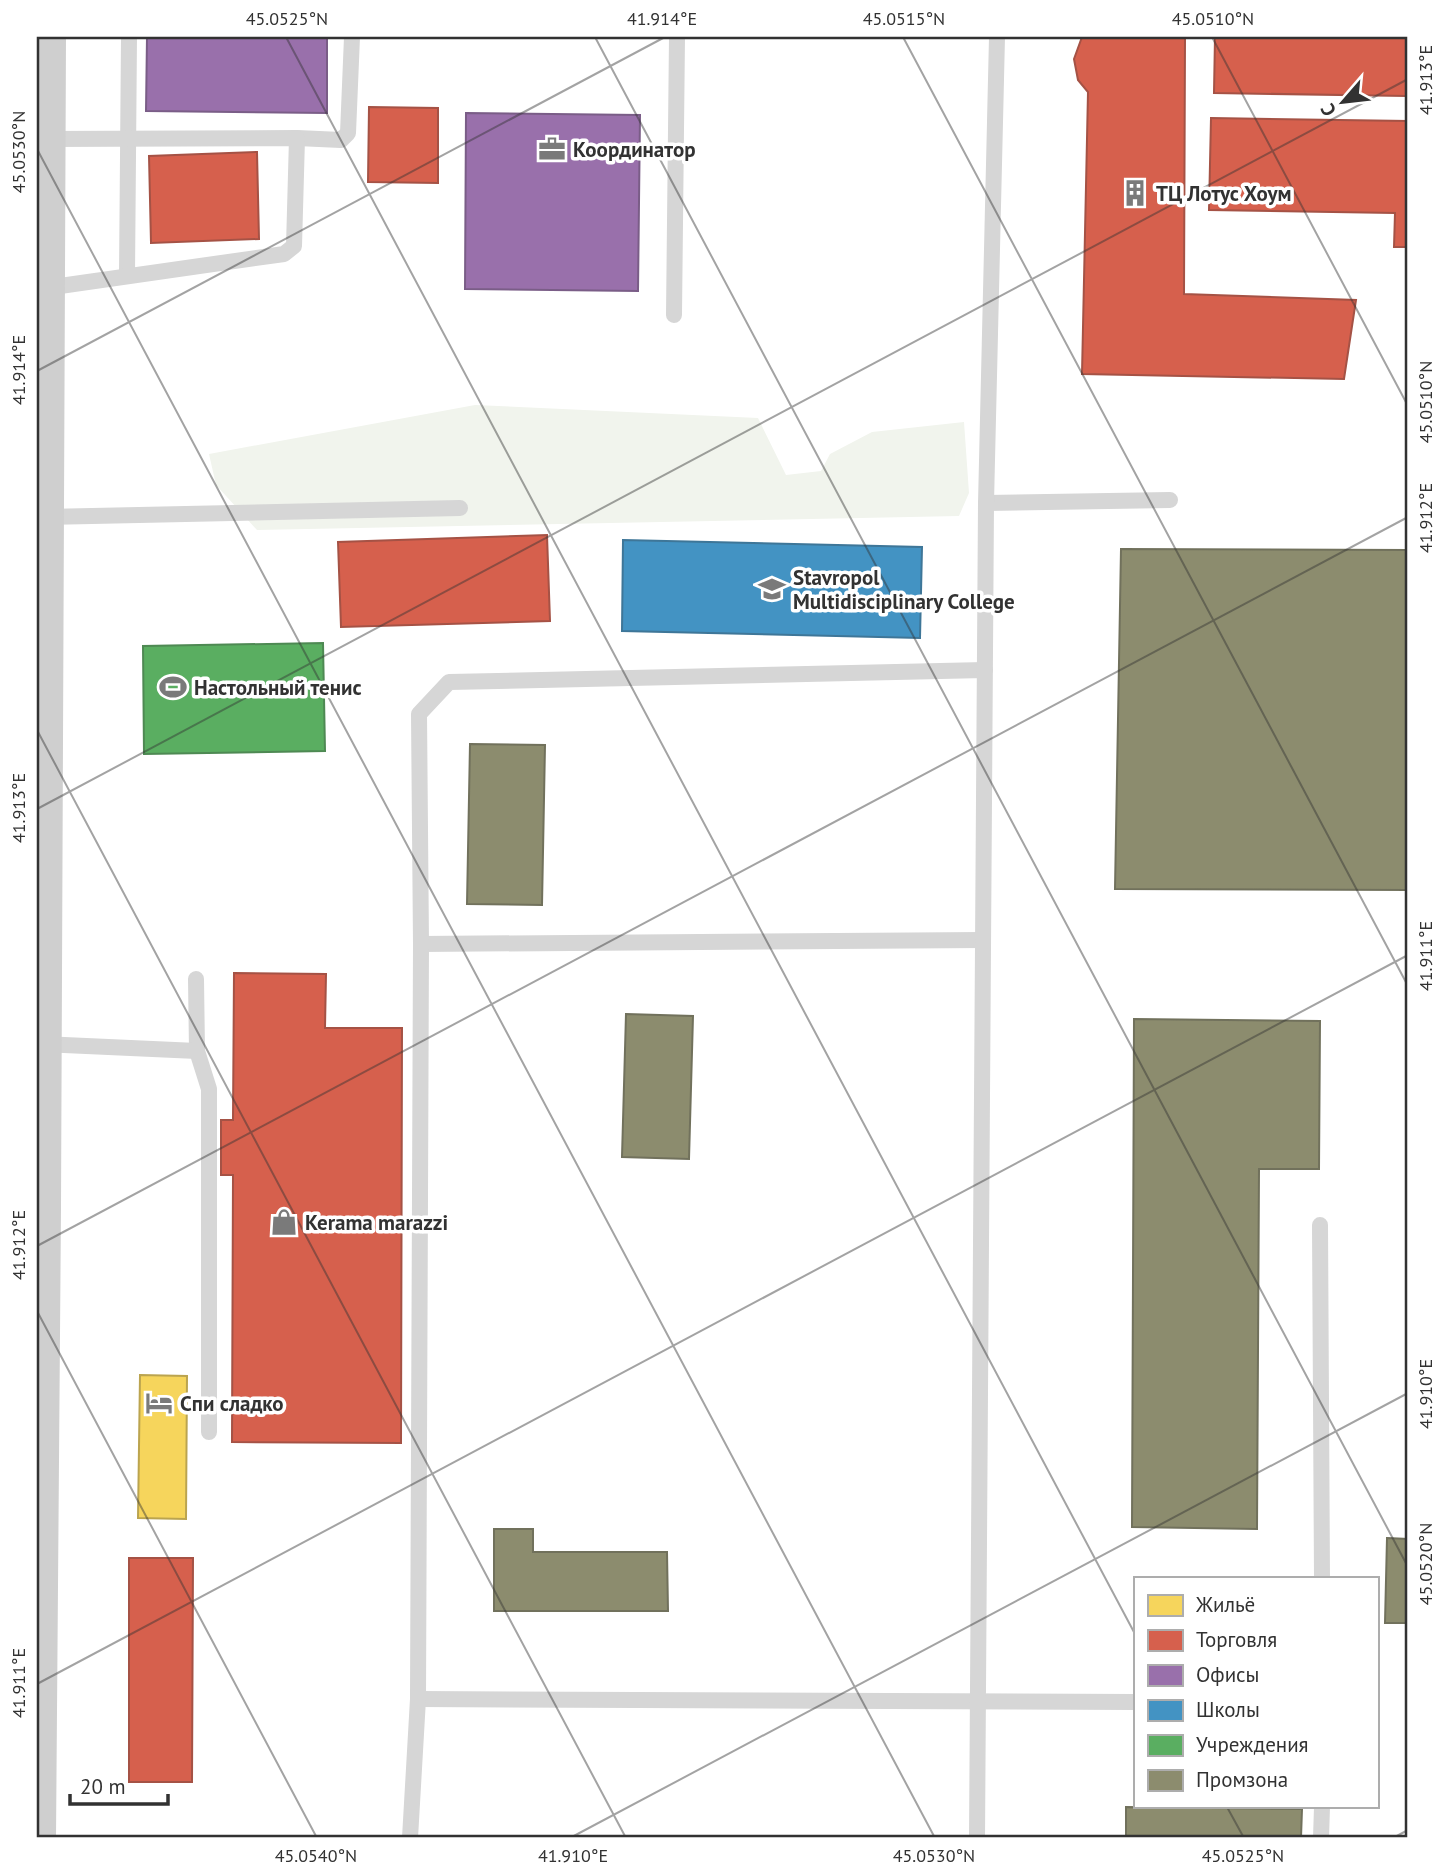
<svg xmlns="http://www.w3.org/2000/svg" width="1445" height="1875" viewBox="0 0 1445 1875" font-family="'PT Sans',sans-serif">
	<rect width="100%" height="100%" fill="#fff"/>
	<polygon fill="#f1f4ed" points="475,405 758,418 786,475 821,471 830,454 872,432 964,422 969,493 959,516 257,530 216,485 209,454"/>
	<polygon fill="#f6d55c" stroke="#bba44f" stroke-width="2" points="140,1375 187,1376 186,1519 138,1518"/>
	<g fill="#d6604d" stroke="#a55245" stroke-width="2">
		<polygon points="1082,37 1185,37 1184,294 1356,300 1344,379 1082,374 1088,92 1078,80 1074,59"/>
		<polygon points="1215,37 1406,37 1406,96 1214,93"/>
		<polygon points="369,107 438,108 438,183 368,182"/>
		<polygon points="1211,118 1408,121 1408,247 1394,247 1395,213 1209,210"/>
		<polygon points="257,152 259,239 151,243 149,156"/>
		<polygon points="547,535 550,621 341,627 338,542"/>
		<polygon points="234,973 326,974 325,1028 402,1028 401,1443 232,1442 233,1175 221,1175 221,1120 233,1120"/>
		<polygon points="129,1558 193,1558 192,1782 129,1782"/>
	</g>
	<g fill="#9970ab" stroke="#7a5d87" stroke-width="2">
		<polygon points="147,37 327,37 327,113 146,111"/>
		<polygon points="466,113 640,115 638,291 465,289"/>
	</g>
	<polygon fill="#4393c3" stroke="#3e7698" stroke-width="2" points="623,540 922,547 920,638 622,631"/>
	<polygon fill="#5aae61" stroke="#4e8953" stroke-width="2" points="323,643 325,751 144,754 143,646"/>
	<g fill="#8c8c6e" stroke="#71715c" stroke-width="2">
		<polygon points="1121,549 1408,550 1408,890 1115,889"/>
		<polygon points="470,744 545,745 542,905 467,904"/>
		<polygon points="626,1014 693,1016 689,1159 622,1157"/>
		<polygon points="1134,1019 1320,1021 1319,1169 1259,1169 1257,1529 1132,1527"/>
		<polygon points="494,1529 533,1529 533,1552 667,1552 668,1611 494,1611"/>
		<polygon points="1387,1538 1408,1539 1408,1623 1385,1623"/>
		<polygon points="1126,1807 1302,1809 1301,1838 1126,1838"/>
	</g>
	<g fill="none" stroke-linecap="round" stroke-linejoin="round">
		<g stroke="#d6d6d6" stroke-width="16">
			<polyline points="297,138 341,140 348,133 352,37"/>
			<polyline points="127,275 129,37"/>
			<polyline points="46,288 284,254 294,246 297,138 46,139"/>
			<polyline points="674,315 677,37"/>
			<polyline points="986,503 1170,500"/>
			<polyline points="45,517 460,508"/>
			<polyline points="421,944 983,940"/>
			<polyline points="196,979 197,1051"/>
			<polyline points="42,1044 197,1051 209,1089 209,1432"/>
			<polyline points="1320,1225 1322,1579"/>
			<polyline points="418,1699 1135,1702"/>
			<polyline points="410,1838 418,1699 421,944 419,714 449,682 985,670"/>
			<polyline points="977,1838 986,503 997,37"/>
			<polyline points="1321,1838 1322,1807"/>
		</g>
		<polyline stroke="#cfcfcf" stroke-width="38" points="37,1838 42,1208 47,37"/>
	</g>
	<path fill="none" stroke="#323232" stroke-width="2" stroke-opacity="0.45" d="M286 37 1135 1634M595 37 1408 1567M903 37 1408 986M1212 37 1408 406M37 149 935 1838M37 371 665 37M37 730 626 1838M37 809 1408 79M37 1246 1408 517M37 1311 317 1838M37 1684 1408 955M1227 1807 1244 1838M570 1838 1408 1393M1393 1838 1408 1830"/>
	<defs>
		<symbol id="office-bare" viewBox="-9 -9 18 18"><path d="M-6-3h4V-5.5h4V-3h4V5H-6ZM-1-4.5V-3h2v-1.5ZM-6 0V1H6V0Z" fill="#7a7a7a" stroke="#fff" stroke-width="2.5" paint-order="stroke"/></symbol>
		<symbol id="building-bare" viewBox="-9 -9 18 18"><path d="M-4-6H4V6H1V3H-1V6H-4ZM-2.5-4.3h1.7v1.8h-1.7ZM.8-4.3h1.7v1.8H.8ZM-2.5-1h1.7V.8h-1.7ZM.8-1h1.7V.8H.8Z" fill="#7a7a7a" stroke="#fff" stroke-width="2.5" paint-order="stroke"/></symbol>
		<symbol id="university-bare" viewBox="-9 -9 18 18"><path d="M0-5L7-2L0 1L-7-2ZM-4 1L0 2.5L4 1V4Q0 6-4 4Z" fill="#7a7a7a" stroke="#fff" stroke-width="2.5" paint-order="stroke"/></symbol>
		<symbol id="stadium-bare" viewBox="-9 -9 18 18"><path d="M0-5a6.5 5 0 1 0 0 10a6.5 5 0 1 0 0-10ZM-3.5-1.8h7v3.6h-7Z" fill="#7a7a7a" stroke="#fff" stroke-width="2.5" paint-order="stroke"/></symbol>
		<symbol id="shop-bare" viewBox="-9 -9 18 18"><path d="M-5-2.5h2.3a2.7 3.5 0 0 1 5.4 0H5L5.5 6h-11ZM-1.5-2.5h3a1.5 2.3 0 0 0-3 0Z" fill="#7a7a7a" stroke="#fff" stroke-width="2.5" paint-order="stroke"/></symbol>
		<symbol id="hotel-bare" viewBox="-9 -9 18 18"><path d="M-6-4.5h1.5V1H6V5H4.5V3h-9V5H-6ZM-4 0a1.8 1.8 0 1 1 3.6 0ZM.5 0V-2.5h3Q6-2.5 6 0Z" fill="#7a7a7a" stroke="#fff" stroke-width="2.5" paint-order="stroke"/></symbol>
	</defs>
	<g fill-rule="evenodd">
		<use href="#office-bare" x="533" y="130" width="38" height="38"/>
		<use href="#building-bare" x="1116" y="174" width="38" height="38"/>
		<use href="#university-bare" x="753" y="570" width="38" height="38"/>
		<use href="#stadium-bare" x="154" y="668" width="38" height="38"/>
		<use href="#shop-bare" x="265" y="1203" width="38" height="38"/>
		<use href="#hotel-bare" x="140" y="1384" width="38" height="38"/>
	</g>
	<g text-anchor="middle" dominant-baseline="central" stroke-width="7" stroke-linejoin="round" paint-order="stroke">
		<g font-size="21" font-weight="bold" fill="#323232" stroke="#fff" text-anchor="start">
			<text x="573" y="149">Координатор</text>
			<text x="1156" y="193">ТЦ Лотус Хоум</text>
			<text x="793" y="577">Stavropol<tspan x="793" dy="24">Multidisciplinary College</tspan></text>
			<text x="194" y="687">Настольный тенис</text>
			<text x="305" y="1222">Kerama marazzi</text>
			<text x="180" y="1403">Спи сладко</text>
		</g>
	</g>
	<rect width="1445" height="1875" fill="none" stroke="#ffffff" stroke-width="77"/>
	<rect x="1134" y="1577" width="245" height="231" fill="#ffffff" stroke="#adadad" stroke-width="2"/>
	<rect x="1148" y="1595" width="35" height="21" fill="#f6d55c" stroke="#adadad" stroke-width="2"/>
	<text x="1196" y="1612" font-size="21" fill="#323232">Жильё</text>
	<rect x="1148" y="1630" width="35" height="21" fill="#d6604d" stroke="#adadad" stroke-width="2"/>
	<text x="1196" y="1647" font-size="21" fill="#323232">Торговля</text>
	<rect x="1148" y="1665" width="35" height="21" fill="#9970ab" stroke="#adadad" stroke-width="2"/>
	<text x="1196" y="1682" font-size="21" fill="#323232">Офисы</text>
	<rect x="1148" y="1700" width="35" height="21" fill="#4393c3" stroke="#adadad" stroke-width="2"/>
	<text x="1196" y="1717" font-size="21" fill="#323232">Школы</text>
	<rect x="1148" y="1735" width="35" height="21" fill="#5aae61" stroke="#adadad" stroke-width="2"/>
	<text x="1196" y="1752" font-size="21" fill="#323232">Учреждения</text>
	<rect x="1148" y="1770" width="35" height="21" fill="#8c8c6e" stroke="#adadad" stroke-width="2"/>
	<text x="1196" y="1787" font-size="21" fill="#323232">Промзона</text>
	<g transform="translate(1343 102) rotate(242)" stroke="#ffffff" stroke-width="5" paint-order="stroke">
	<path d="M0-5L12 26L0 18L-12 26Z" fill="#323232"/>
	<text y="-10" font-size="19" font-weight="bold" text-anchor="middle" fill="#323232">С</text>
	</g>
	<path d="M70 1794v10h98v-10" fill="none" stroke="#323232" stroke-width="3.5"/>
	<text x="80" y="1794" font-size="21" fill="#323232" stroke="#ffffff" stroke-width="5" paint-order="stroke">20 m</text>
	<rect x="38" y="38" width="1368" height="1798" fill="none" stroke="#323232" stroke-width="2.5"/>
	<g font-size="18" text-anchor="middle" fill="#323232">
		<text x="287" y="25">45.0525°N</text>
		<text x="662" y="25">41.914°E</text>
		<text x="904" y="25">45.0515°N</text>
		<text x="1213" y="25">45.0510°N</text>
		<text transform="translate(1426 80) rotate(-90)" y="6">41.913°E</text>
		<text transform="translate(19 152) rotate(-90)" y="6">45.0530°N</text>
		<text transform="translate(19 370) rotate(-90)" y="6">41.914°E</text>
		<text transform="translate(1426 402) rotate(-90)" y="6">45.0510°N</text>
		<text transform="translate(1426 518) rotate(-90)" y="6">41.912°E</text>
		<text transform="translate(19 808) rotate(-90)" y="6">41.913°E</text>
		<text transform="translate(1426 956) rotate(-90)" y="6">41.911°E</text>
		<text transform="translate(19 1245) rotate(-90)" y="6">41.912°E</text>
		<text transform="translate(1426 1394) rotate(-90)" y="6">41.910°E</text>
		<text transform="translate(1426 1564) rotate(-90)" y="6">45.0520°N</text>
		<text transform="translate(19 1683) rotate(-90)" y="6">41.911°E</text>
		<text x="316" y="1862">45.0540°N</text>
		<text x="573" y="1862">41.910°E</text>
		<text x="934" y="1862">45.0530°N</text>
		<text x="1243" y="1862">45.0525°N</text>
	</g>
</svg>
